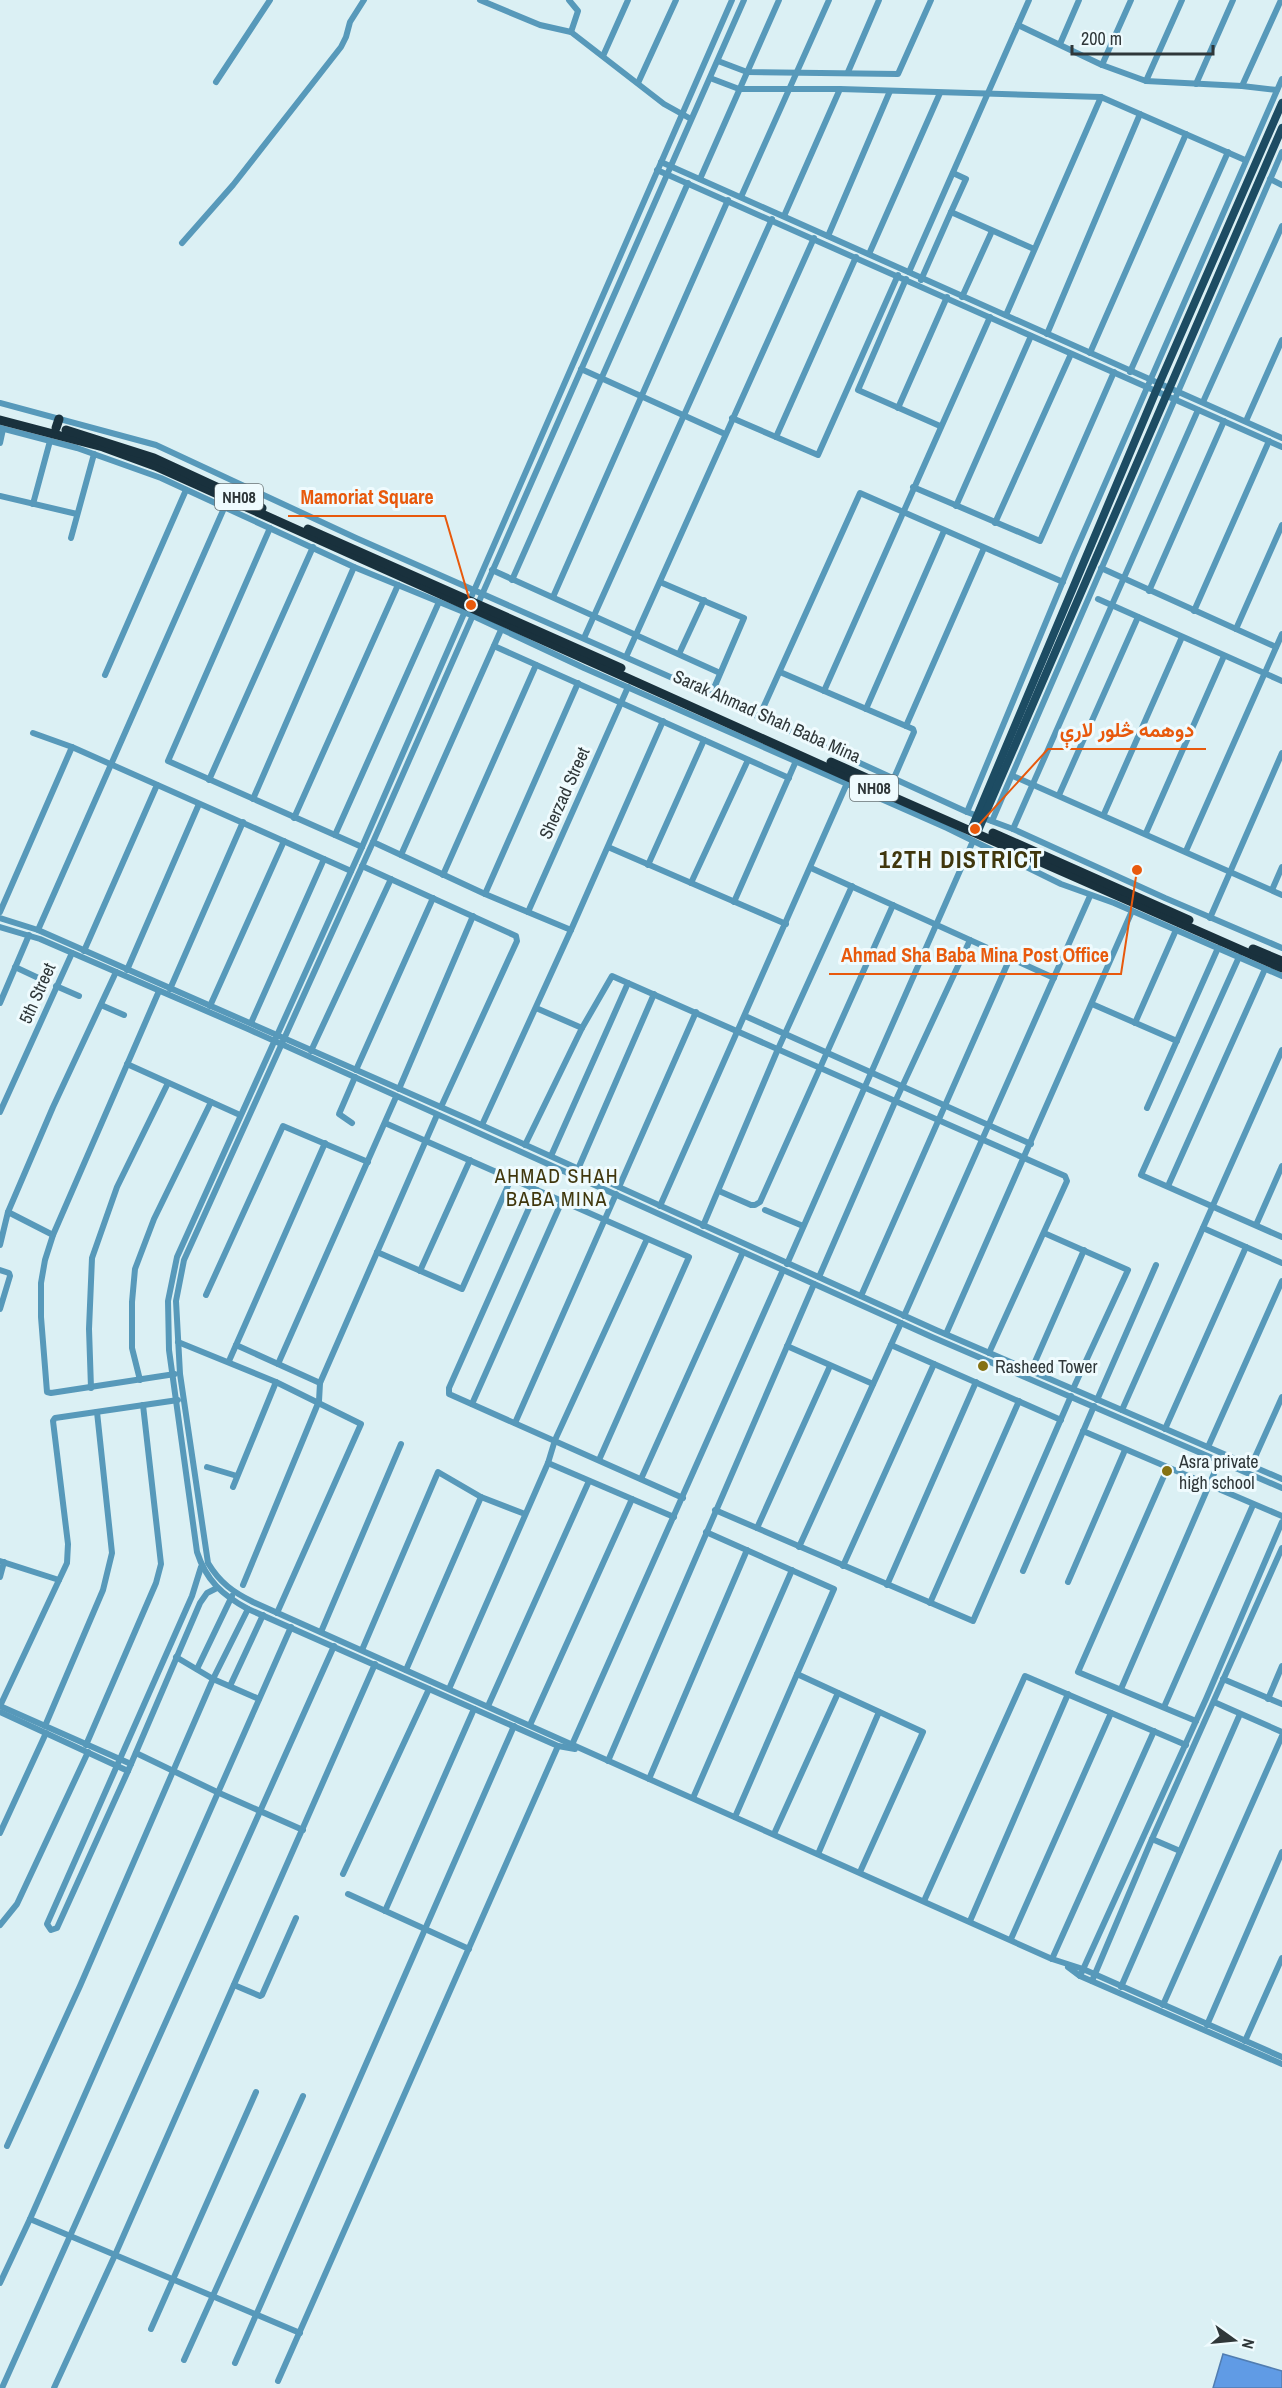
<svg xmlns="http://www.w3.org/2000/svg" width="1282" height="2388" viewBox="0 0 1282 2388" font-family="'Archivo Narrow',Vazirmatn,sans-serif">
	<rect width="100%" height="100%" fill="#dbf0f4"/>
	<polygon fill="#609be5" stroke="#517db1" stroke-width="1.5" points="1223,2354 1282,2371 1282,2388 1213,2388"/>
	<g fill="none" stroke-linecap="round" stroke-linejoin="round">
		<g stroke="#5799ba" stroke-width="6">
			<polyline points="480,0 540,25 571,32 664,104 691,119"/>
			<polyline points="569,0 578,11 571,32"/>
			<path d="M744 0 373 842 184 1260 176 1301 180 1374 208 1563C220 1583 233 1592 253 1602L1052 1959 1083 1969 1282 2057"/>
			<polyline points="1018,25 1102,65 1146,81 1242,86 1277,90"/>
			<polyline points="1060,44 1079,0"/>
			<polyline points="603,56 628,0"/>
			<polyline points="718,61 747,72 898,74 931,0"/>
			<polyline points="1102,65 1131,0"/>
			<polyline points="848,72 879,0"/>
			<polyline points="710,78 739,89 840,89 1101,97 1245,160"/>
			<polyline points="1146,81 1182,0"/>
			<polyline points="216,82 270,0"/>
			<polyline points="638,83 676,0"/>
			<polyline points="1196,84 1233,0"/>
			<polyline points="1242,86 1281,0"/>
			<polyline points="661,162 1282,438"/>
			<polyline points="657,170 1282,447"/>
			<polyline points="700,179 779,0"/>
			<polyline points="1270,179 1282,185"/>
			<polyline points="741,197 829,0"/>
			<polyline points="951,212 966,179 953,173"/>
			<polyline points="784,216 840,89"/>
			<polyline points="828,236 890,91"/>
			<polyline points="182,243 233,185 341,47 346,37 350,22 364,0"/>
			<polyline points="869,254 940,93"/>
			<polyline points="909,272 1029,0"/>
			<polyline points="906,279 858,390 940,426"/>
			<polyline points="921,280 951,212 1034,249"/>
			<polyline points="962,297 992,231"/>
			<polyline points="1006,315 1101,97"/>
			<polyline points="1047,334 1140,114"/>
			<polyline points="1090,353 1186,134"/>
			<polyline points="581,369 725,434"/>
			<polyline points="1130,372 1228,152"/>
			<polyline points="1203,402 1282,226"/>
			<polyline points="0,403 156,445 356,538 711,695 967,812 1013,829 1165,898 1282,948"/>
			<polyline points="898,408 947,297"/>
			<polyline points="732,418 818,455 898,275"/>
			<polyline points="1246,421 1282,340"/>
			<polyline points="0,428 77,448 161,478 354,567 471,615 584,668 947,828 1061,884 1114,903 1282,976"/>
			<polyline points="776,437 856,257"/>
			<polyline points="0,443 3,429"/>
			<polyline points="913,487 1040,541 1114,372"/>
			<polyline points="0,496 77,514"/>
			<polyline points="33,504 50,441"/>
			<polyline points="956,506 1031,336"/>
			<polyline points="995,523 1071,354"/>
			<polyline points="270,528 168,761 362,847"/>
			<polyline points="71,538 94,454"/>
			<polyline points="1101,568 1276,647"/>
			<polyline points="492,570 720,673"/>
			<polyline points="512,580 688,183"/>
			<polyline points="660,582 744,618 711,695"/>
			<polyline points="1149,591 1224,421"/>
			<polyline points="553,597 728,200"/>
			<polyline points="1098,599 1282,681"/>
			<polyline points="1194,611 1269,441"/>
			<polyline points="1236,629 1282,525"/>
			<polyline points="584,638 772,219"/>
			<polyline points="494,646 789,778"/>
			<polyline points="679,654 704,600"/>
			<polyline points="626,657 814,238"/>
			<polyline points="780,672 906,726"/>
			<polyline points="105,675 186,490"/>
			<polyline points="824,691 990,317"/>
			<polyline points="866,709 944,531"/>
			<polyline points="759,717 860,493 1063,582"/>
			<polyline points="33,733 72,747 324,859"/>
			<polyline points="1013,776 1282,895"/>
			<polyline points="894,778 914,732 913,729 906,726 984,548"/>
			<polyline points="209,780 313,547"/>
			<polyline points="1059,795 1138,617"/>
			<polyline points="253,799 354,567"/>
			<polyline points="967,812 1073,557 1282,79"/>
			<polyline points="1104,814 1182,637"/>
			<polyline points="294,818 398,585"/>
			<polyline points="992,821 1282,152"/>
			<polyline points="1013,829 1198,410"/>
			<polyline points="1146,833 1224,656"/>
			<polyline points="335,835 439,602"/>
			<polyline points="373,842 485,894 571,930"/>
			<polyline points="608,847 786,924"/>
			<polyline points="1186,851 1282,634"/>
			<polyline points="401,855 501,630"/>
			<polyline points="648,865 704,740"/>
			<polyline points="362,866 516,936 517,941 441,1107"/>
			<polyline points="811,868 1054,978"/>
			<polyline points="443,875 536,665"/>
			<polyline points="691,883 748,760"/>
			<polyline points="1272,890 1282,867"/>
			<polyline points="485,894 578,683"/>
			<polyline points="734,902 796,761"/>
			<polyline points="0,912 72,747"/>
			<polyline points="528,912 628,687"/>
			<polyline points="0,918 38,930 468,1119 936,1330 1282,1479"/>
			<polyline points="1210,918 1282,753"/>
			<polyline points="0,927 40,939 248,1029 932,1337 1282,1488"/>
			<polyline points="38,930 225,506"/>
			<polyline points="84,951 157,785"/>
			<polyline points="1239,957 1141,1175 1282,1237"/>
			<polyline points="15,967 47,982"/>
			<polyline points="127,970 199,804"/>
			<polyline points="56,986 79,996"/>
			<polyline points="170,989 243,822"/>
			<polyline points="159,991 53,1235 45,1260 41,1283 41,1317 47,1392 51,1393 175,1374"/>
			<polyline points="0,1003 29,935"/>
			<polyline points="1092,1004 1177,1041"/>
			<polyline points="101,1005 124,1015"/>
			<polyline points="210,1006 284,841"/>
			<polyline points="536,1008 582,1028"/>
			<polyline points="745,1016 1031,1144"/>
			<polyline points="251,1023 324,859 351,871"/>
			<polyline points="1135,1023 1176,930"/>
			<polyline points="311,1051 391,879"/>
			<polyline points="127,1064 240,1115"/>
			<polyline points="356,1070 433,898"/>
			<polyline points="399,1089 473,916"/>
			<polyline points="1147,1108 1218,948"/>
			<polyline points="0,1112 72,953"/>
			<polyline points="352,1123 339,1114 355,1077"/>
			<polyline points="385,1123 689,1257 599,1460"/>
			<polyline points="482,1125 571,930 663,721"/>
			<polyline points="525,1145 582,1028 612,976 1065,1176 1067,1181 989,1353"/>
			<polyline points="551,1156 628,983"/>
			<polyline points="578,1169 654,994"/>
			<polyline points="1168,1186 1265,969"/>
			<polyline points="619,1187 696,1012"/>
			<polyline points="537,1190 449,1388 449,1394 683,1498"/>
			<polyline points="719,1191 751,1205 755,1205 760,1202 893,905"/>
			<polyline points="660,1206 848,781"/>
			<polyline points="765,1210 803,1226"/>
			<polyline points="8,1212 53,1235"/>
			<polyline points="1256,1225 1282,1166"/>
			<polyline points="703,1226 778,1049 852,886"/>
			<polyline points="1203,1228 1282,1263"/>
			<polyline points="1044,1233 1128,1270 1073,1389"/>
			<polyline points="0,1245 8,1212 53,1107 116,972"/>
			<polyline points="377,1252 462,1289 511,1179"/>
			<polyline points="787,1264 973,841"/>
			<polyline points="0,1270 9,1273 10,1276 0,1309"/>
			<polyline points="420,1271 470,1160"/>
			<polyline points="819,1277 895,1102 970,940"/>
			<polyline points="206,1295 283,1126 368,1162"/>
			<polyline points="861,1296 1010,958"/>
			<polyline points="904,1316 1090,896"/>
			<polyline points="946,1334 1132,911"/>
			<polyline points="178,1342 276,1382 361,1424 277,1613"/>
			<polyline points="236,1345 320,1383"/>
			<polyline points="891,1345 1061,1420"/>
			<polyline points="787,1346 873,1384"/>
			<polyline points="229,1361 325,1143"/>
			<polyline points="278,1364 396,1097"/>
			<polyline points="1031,1371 1084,1250"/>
			<polyline points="140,1380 132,1348 132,1302 135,1269 154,1219 211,1102"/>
			<polyline points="91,1388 89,1329 92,1258 117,1187 168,1083"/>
			<polyline points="1097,1400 1156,1265"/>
			<polyline points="472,1404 562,1201"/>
			<polyline points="1122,1410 1282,1050"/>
			<polyline points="515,1423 616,1194"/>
			<polyline points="1165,1429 1246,1247"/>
			<polyline points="1083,1431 1282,1516"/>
			<polyline points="1208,1447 1282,1281"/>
			<polyline points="548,1463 674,1517"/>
			<polyline points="1251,1466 1282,1397"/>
			<polyline points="207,1467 237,1476"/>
			<polyline points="1167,1469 1078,1672 1196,1721"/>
			<polyline points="641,1479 743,1252"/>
			<polyline points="233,1487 276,1382"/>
			<polyline points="715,1510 973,1621 1071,1396"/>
			<polyline points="757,1528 830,1366"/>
			<polyline points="706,1532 834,1589 735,1817"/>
			<polyline points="799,1547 901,1323"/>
			<polyline points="0,1561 59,1580"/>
			<polyline points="843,1566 934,1364"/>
			<polyline points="201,1567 192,1596 47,1924 51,1930 57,1928 128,1771 200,1603 207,1593 217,1588"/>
			<polyline points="1023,1571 1094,1406"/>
			<polyline points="0,1577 4,1562"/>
			<polyline points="1068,1582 1125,1450"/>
			<polyline points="243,1585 319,1401 320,1383 437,1115"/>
			<polyline points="887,1585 976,1382"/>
			<polyline points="930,1603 1019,1401"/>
			<polyline points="321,1632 401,1444"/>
			<polyline points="362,1650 438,1472 481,1497 525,1514"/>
			<polyline points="176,1657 213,1679 259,1699"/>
			<polyline points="197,1669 232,1596"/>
			<polyline points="406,1670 481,1497"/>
			<polyline points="797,1674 923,1732 860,1872"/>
			<polyline points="1223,1679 1282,1704"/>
			<polyline points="230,1686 263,1615"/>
			<polyline points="449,1689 548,1463 555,1440 647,1239"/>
			<polyline points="1121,1689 1219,1462"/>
			<polyline points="1268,1699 1282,1666"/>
			<polyline points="1214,1702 1282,1732"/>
			<polyline points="0,1706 67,1563 68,1544 53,1421 55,1418 178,1400"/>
			<polyline points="0,1706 131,1764"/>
			<polyline points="488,1706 589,1481"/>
			<polyline points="1164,1707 1253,1505"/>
			<polyline points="0,1712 128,1771"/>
			<polyline points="530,1725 632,1499"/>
			<polyline points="45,1726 103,1590 112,1553 97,1412"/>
			<polyline points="86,1745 156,1583 161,1564 143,1405"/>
			<polyline points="571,1747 783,1270"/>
			<path d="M575 1749 558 1746 248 1609C222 1595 206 1580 197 1552L169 1350 168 1301 177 1257 362 847 732 0"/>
			<polyline points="136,1753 217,1792 303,1830"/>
			<polyline points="608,1761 814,1284"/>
			<polyline points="649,1779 747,1550"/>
			<polyline points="693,1798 792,1570"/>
			<polyline points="0,1833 46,1733"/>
			<polyline points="774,1834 838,1693"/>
			<polyline points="1152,1839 1180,1851"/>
			<polyline points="818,1854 879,1712"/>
			<polyline points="343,1874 429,1689"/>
			<polyline points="348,1894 469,1949"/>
			<polyline points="924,1901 1025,1676 1186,1745"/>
			<polyline points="385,1911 474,1709"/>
			<polyline points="970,1921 1068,1694"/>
			<polyline points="0,1925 17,1904 88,1752"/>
			<polyline points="1011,1939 1111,1713"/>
			<polyline points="1052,1959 1154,1731"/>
			<polyline points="1068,1967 1080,1976 1282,2064"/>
			<polyline points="1080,1976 1206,1699 1282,1522"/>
			<polyline points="1092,1981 1152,1839 1282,1548"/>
			<polyline points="234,1985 260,1996 262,1995 296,1918"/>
			<polyline points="1121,1987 1240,1714"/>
			<polyline points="1163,2005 1282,1736"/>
			<polyline points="1207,2025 1282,1852"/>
			<polyline points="1245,2041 1282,1958"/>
			<polyline points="7,2146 80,1986 213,1679 248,1609"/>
			<polyline points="30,2219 300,2333"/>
			<polyline points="0,2283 30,2219 291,1627"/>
			<polyline points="151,2329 256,2092"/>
			<polyline points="184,2360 303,2096"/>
			<polyline points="235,2363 514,1726"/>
			<polyline points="278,2381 558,1746"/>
			<polyline points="2,2388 334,1646"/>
			<polyline points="54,2388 115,2255 375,1664"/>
		</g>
		<g stroke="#1d4c63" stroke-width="8">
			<polyline points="971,830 1156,391 1282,103"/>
			<polyline points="977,833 1282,128"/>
		</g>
		<g stroke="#19313d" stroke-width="9">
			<polyline points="0,420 103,447 155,466 850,778 1282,968"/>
			<polyline points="56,428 59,419"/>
			<polyline points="66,430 154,458 262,508"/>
			<polyline points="308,529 621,668"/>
			<polyline points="831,762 889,788"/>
			<polyline points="993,833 1189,920"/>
			<polyline points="1253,949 1282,961"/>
		</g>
	</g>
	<g fill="#857213" stroke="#effbfe" stroke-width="2">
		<circle cx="983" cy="1366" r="6"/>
		<circle cx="1167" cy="1471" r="6"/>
	</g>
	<g text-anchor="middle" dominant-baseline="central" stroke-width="6" stroke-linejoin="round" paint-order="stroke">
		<g fill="#effbfe" stroke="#697274" stroke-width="1.5">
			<rect x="215" y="484" width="48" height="26" rx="4.5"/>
			<rect x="850" y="775" width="48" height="26" rx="4.5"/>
		</g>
		<g font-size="16" font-weight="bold" fill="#2f3739">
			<text x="239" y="497">NH08</text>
			<text x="874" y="788">NH08</text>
		</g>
		<g font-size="18" fill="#2f3739" stroke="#effbfe">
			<text transform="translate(767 716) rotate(24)">Sarak Ahmad Shah Baba Mina</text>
			<text transform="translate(564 793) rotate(-66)">Sherzad Street</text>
			<text transform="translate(37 993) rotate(-66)">5th Street</text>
		</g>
		<g font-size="18" fill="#2f3739" stroke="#effbfe" text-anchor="start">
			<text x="995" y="1366">Rasheed Tower</text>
			<text x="1179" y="1461">Asra private<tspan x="1179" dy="21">high school</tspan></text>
		</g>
		<g font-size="20" letter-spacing="1.5" fill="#40370d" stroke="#effbfe">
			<text x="557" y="1175">AHMAD SHAH<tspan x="557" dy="23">BABA MINA</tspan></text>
		</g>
		<g font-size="24" font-weight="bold" letter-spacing="1.5" fill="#40370d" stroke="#effbfe">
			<text x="961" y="859">12TH DISTRICT</text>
		</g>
	</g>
	<path fill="none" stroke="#e8590c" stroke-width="2" d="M471 605L445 516H288M975 829L1048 749H1206M1137 870L1121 974H829"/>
	<g fill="#e8590c" stroke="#effbfe" stroke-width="2">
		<circle cx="471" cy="605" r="6"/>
		<circle cx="975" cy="829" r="6"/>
		<circle cx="1137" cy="870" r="6"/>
	</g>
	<g font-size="20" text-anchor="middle" font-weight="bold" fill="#e8590c" stroke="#effbfe" stroke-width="6" stroke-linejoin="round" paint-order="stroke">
		<text x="367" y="504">Mamoriat Square</text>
		<text x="1127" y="737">دوهمه څلور لارې</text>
		<text x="975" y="962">Ahmad Sha Baba Mina Post Office</text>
	</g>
	<g transform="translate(1234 2340) rotate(105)" stroke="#effbfe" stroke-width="4.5" paint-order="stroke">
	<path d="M0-4.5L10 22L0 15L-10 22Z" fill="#2f3739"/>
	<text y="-9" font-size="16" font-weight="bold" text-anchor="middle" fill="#2f3739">N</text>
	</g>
	<path d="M1072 45v9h141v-9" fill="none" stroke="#2f3739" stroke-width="3"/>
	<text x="1081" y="45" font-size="18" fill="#2f3739" stroke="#effbfe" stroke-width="4.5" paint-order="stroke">200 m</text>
</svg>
